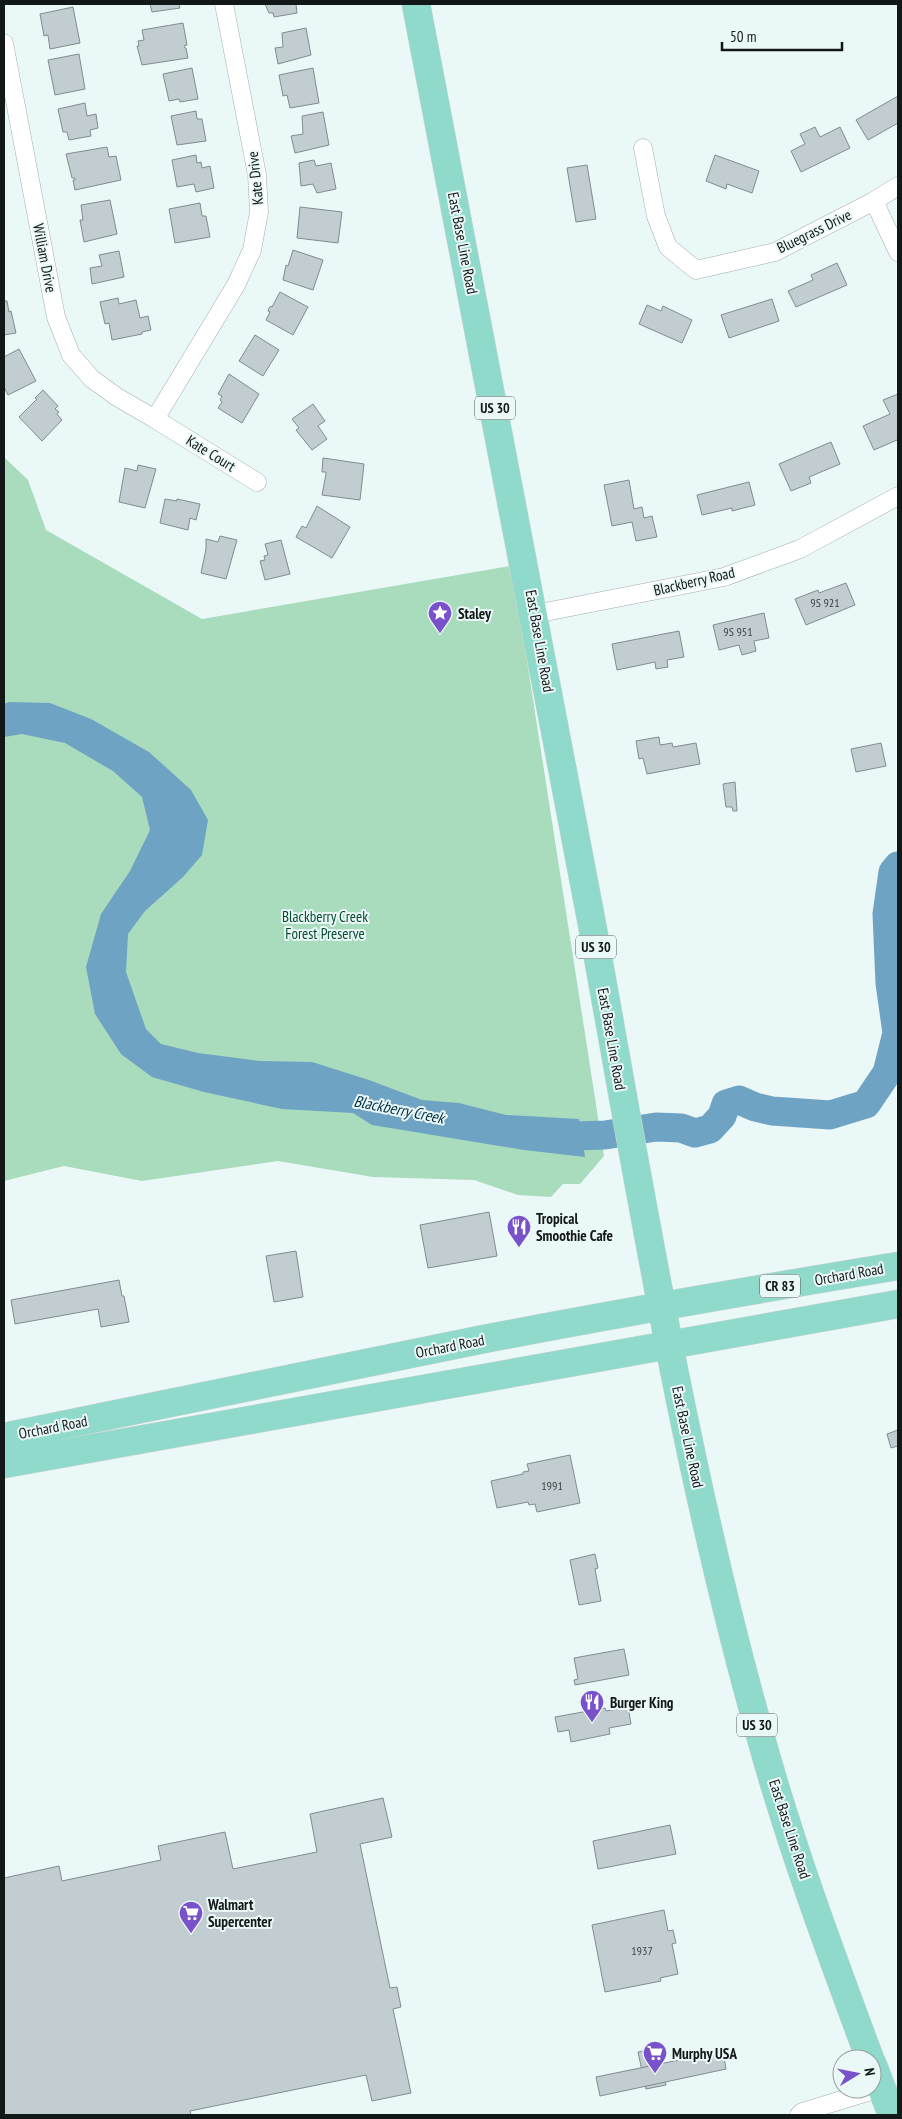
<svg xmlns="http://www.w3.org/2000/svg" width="902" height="2119" viewBox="0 0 902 2119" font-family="'PT Sans Narrow',sans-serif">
	<rect width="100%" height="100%" fill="#ebf8f8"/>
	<polygon fill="#a9dbbd" points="4,457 28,480 46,530 202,619 510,566 525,648 604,1156 580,1184 563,1184 551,1197 518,1195 474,1180 373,1177 278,1161 142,1181 64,1166 4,1181"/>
	<polygon fill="#6ea3c4" points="9,702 50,703 91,719 149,752 191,790 208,820 202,855 183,877 145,911 128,934 126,972 146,1029 161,1044 198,1053 260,1061 312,1062 369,1080 422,1100 459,1103 506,1115 579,1119 585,1157 524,1150 372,1125 353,1113 282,1109 204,1092 152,1077 121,1054 95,1014 86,967 101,914 130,871 150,830 142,797 113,771 65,743 22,734 4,737 4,704"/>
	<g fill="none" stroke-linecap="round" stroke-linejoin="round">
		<polyline stroke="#6ea3c4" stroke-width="29" points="543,1137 605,1135 656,1127 681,1128 695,1133 710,1129 722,1116 726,1104 739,1100 755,1107 772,1111 830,1115 866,1104 887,1073 897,1033 890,983 887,914 893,872 898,866"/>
	</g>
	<g fill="#c1cdd0" stroke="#818c8f">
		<polygon points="150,4 179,4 180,8 152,12"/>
		<polygon points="265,4 296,4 297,13 274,17 273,13 269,13"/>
		<polygon points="73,7 80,43 50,49 48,35 44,36 40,14"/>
		<polygon points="183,23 187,45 184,46 185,48 186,48 188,58 142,65 137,46 139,46 138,41 144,40 142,30"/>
		<polygon points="306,28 311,55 278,64 275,48 283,47 282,33"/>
		<polygon points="79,54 85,89 55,95 48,60"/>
		<polygon points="192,68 198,99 180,102 179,99 169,101 163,74"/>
		<polygon points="313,68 319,103 290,108 287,95 283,96 279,75"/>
		<polygon points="898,96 898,123 868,140 856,120"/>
		<polygon points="85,103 87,116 96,114 98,128 90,130 91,136 69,140 67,132 63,132 58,109"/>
		<polygon points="196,111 197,119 202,119 206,141 177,145 171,116"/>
		<polygon points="323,112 329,145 295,153 291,136 303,134 302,116"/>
		<polygon points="815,127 820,137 840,127 850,148 801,172 791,151 805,144 800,134"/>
		<polygon points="107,147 109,157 116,156 121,180 75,190 73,180 75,180 75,178 72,178 66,154"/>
		<polygon points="196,155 197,163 201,162 202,168 210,166 214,188 196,192 194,184 177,187 172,160"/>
		<polygon points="715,155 759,171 752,193 727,184 726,189 706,181"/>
		<polygon points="314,160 316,166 331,163 336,189 317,193 313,184 301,186 299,163"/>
		<polygon points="587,165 596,219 576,222 567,168"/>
		<polygon points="110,200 117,234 84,242 80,220 83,220 81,205"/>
		<polygon points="200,203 202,216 206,216 210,237 175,243 169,209"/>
		<polygon points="300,207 342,212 338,243 297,238"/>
		<polygon points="293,250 323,260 313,290 283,280 286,265 288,266"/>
		<polygon points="119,251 124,277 92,284 90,268 102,266 99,255"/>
		<polygon points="837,263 847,285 796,307 788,291 813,280 811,275"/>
		<polygon points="280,292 308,307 293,335 266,320 270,312 268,311 269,308 271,306 272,307"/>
		<polygon points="118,298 119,304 136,300 140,318 148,316 151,330 142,332 142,334 112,340 109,323 105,324 100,302"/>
		<polygon points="772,299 779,321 729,338 721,315"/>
		<polygon points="4,301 7,301 9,312 11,311 16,333 4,335"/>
		<polygon points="647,305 661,311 663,306 692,320 682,343 639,324"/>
		<polygon points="255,335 279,350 263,376 239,361"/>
		<polygon points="19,349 36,381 8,395 4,387 4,357"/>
		<polygon points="229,374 259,394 242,423 218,408 222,402 220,400 222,396 218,394"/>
		<polygon points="43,390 58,406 55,409 59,412 57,414 62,420 42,441 19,417 37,399 35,398"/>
		<polygon points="898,394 898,442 897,440 874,450 863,426 890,414 883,400"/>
		<polygon points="313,404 325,421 318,426 327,439 312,450 296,430 299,428 292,419"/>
		<polygon points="831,442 840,464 809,477 811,483 791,491 779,464"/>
		<polygon points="323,458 364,464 360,500 322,495 326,474 326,472 322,472"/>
		<polygon points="138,465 156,469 145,508 119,502 125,468 137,471"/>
		<polygon points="629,480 634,509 642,507 644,518 652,516 657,537 636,541 632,522 612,526 604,485"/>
		<polygon points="749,482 755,505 732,511 732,508 702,515 697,495"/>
		<polygon points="165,499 177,501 177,499 200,504 196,520 190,518 188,530 160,523"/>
		<polygon points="317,506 350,527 332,558 296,537 302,526 306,528"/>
		<polygon points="220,536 237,540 226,579 201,573 206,549 206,539 218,542"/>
		<polygon points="281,540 290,574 265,580 260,561 265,560 264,556 268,555 265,544"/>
		<polygon points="846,583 855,605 806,625 795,599 818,590 819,593"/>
		<polygon points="764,613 769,638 754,641 756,651 742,655 739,645 719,650 713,625"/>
		<polygon points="679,631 684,657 667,660 668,667 656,669 655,662 617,670 612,644"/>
		<polygon points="659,737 660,745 672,743 673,747 696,743 700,764 647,774 643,758 639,759 636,741"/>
		<polygon points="881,743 886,766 856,772 851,749"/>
		<polygon points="735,782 737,811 733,811 732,807 726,807 723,784"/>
		<polygon points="489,1212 497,1256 428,1268 420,1225"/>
		<polygon points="296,1251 303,1297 274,1302 266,1256"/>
		<polygon points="119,1280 122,1296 124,1296 129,1322 101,1327 98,1309 15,1324 11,1300"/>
		<polygon points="898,1430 898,1446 891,1448 887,1434"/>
		<polygon points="570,1455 580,1503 537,1512 535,1504 529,1505 528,1502 497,1508 491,1481 523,1474 523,1472 529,1471 527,1464"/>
		<polygon points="595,1554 598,1568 595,1569 601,1601 579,1605 570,1560"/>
		<polygon points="624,1649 629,1675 575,1685 574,1680 578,1679 574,1658"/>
		<polygon points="624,1704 625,1707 628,1706 631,1724 609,1728 610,1734 571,1742 569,1730 558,1732 555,1717 605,1708 606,1711 617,1709 617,1705"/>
		<polygon points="383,1798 392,1837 360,1844 390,1988 397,1987 401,2007 393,2009 411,2093 372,2101 366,2075 190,2111 191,2115 4,2115 4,1878 59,1866 62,1881 161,1860 158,1846 225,1832 233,1869 317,1852 310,1814"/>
		<polygon points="670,1825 676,1854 598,1869 593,1841"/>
		<polygon points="664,1910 668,1931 673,1930 676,1943 672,1944 678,1974 660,1978 661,1981 605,1992 592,1925"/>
		<polygon points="658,2048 666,2085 646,2089 638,2052"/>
		<polygon points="723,2051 726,2069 600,2096 596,2077"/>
	</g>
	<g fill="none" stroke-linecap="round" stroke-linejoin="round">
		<defs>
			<g id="minor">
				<polyline points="4,43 56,317 71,355 92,379 117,397 155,419 257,482"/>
				<polyline points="643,148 656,216 668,247 696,270 775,252 874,201 898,186"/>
				<polyline points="874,201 898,252"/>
				<polyline points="155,419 236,285 252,250 259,212 257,175 224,4"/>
				<polyline points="535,614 724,577 800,549 898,496"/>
				<polyline points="799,2115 802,2112 881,2088"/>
			</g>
			<g id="primary">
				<path d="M416 4C476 309 535 614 591 919 641 1193 685 1470 761 1738 791 1847 831 1954 870 2059"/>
				<path d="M4 1437C163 1406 321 1372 479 1340 618 1313 758 1289 898 1266"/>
				<polyline points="4,1464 898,1304"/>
				<polyline points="872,2063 892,2115"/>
			</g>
		</defs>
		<use href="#minor" stroke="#a1adad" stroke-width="19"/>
		<use href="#primary" stroke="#d4d5d5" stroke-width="29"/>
		<use href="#minor" stroke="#fff" stroke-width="18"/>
		<use href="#primary" stroke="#8fdacb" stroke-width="28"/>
	</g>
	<defs>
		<symbol id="sight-pin" viewBox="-11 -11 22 30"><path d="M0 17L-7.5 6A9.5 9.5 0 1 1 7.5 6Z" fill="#7951ca" stroke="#ebf8f8"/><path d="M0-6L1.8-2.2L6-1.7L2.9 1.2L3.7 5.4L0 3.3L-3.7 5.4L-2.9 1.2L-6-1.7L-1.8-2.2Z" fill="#fff"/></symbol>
		<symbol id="restaurant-pin" viewBox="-11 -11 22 30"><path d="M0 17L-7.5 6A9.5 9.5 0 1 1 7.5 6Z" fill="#7951ca" stroke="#ebf8f8"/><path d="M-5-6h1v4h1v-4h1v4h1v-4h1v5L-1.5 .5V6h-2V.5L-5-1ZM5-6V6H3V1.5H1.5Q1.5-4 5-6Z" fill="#fff"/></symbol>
		<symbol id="supermarket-pin" viewBox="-11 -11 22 30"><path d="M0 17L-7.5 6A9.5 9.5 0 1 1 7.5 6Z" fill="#7951ca" stroke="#ebf8f8"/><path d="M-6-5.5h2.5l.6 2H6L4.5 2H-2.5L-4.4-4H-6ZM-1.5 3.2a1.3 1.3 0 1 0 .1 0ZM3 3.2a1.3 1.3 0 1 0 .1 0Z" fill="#fff"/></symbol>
	</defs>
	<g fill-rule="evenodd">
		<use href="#sight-pin" x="426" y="599" width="28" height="38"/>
		<use href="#restaurant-pin" x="505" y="1213" width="28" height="38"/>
		<use href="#restaurant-pin" x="578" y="1688" width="28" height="38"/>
		<use href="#supermarket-pin" x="177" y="1899" width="28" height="38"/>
		<use href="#supermarket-pin" x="641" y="2039" width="28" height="38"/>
	</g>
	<g text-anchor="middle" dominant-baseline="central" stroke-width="4" stroke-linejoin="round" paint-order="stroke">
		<g font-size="12" fill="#3e4445">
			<text x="825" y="602">9S 921</text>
			<text x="738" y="631">9S 951</text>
			<text x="552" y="1485">1991</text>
			<text x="642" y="1950">1937</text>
		</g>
		<g fill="#ebf8f8" stroke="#535a5a" stroke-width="1">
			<rect x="475" y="396.5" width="40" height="23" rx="4"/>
			<rect x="576" y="935.5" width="40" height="23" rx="4"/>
			<rect x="760" y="1274.5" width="40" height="23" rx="4"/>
			<rect x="737" y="1713.5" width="40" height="23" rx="4"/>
		</g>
		<g font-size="14" font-weight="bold" fill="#121717">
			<text x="495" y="408">US 30</text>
			<text x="596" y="947">US 30</text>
			<text x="780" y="1286">CR 83</text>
			<text x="757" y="1725">US 30</text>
		</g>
		<g font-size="15" fill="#121717" stroke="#ebf8f8">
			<text transform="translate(255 178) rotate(-96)">Kate Drive</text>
			<text transform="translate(814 231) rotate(-26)">Bluegrass Drive</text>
			<text transform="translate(463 243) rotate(79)">East Base Line Road</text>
			<text transform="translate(45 258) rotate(79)">William Drive</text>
			<text transform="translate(211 453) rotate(32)">Kate Court</text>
			<text transform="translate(694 581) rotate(-13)">Blackberry Road</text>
			<text transform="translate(540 641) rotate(80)">East Base Line Road</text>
			<text transform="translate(612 1039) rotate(80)">East Base Line Road</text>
			<text transform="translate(849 1274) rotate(-10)">Orchard Road</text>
			<text transform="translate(450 1346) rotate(-11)">Orchard Road</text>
			<text transform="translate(53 1427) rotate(-11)">Orchard Road</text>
			<text transform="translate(688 1437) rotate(78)">East Base Line Road</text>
			<text transform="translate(790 1829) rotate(72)">East Base Line Road</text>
		</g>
		<g font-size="15" font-weight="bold" fill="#121717" stroke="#ebf8f8" text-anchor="start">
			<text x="458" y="613">Staley</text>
			<text x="536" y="1218">Tropical<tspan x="536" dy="17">Smoothie Cafe</tspan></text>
			<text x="610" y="1702">Burger King</text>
			<text x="208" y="1904">Walmart<tspan x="208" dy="17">Supercenter</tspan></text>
			<text x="672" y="2053">Murphy USA</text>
		</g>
		<g font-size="15" fill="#054c2e" stroke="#ebf8f8">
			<text x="325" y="916">Blackberry Creek<tspan x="325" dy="17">Forest Preserve</tspan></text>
		</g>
		<g font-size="16" font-style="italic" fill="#002f45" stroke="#ebf8f8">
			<text transform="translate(399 1109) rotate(11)">Blackberry Creek</text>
		</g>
	</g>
	<rect width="902" height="2119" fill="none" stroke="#121717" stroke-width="10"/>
	<g transform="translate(857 2074) rotate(80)"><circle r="24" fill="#ebf8f8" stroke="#949e9e"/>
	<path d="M0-4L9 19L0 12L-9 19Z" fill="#7951ca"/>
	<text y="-8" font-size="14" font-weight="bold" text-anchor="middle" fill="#121717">N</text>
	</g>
	<path d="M722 42v8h120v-8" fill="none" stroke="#121717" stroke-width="2.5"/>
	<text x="730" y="42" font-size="15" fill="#121717" stroke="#ebf8f8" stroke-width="4" paint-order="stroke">50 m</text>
</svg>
